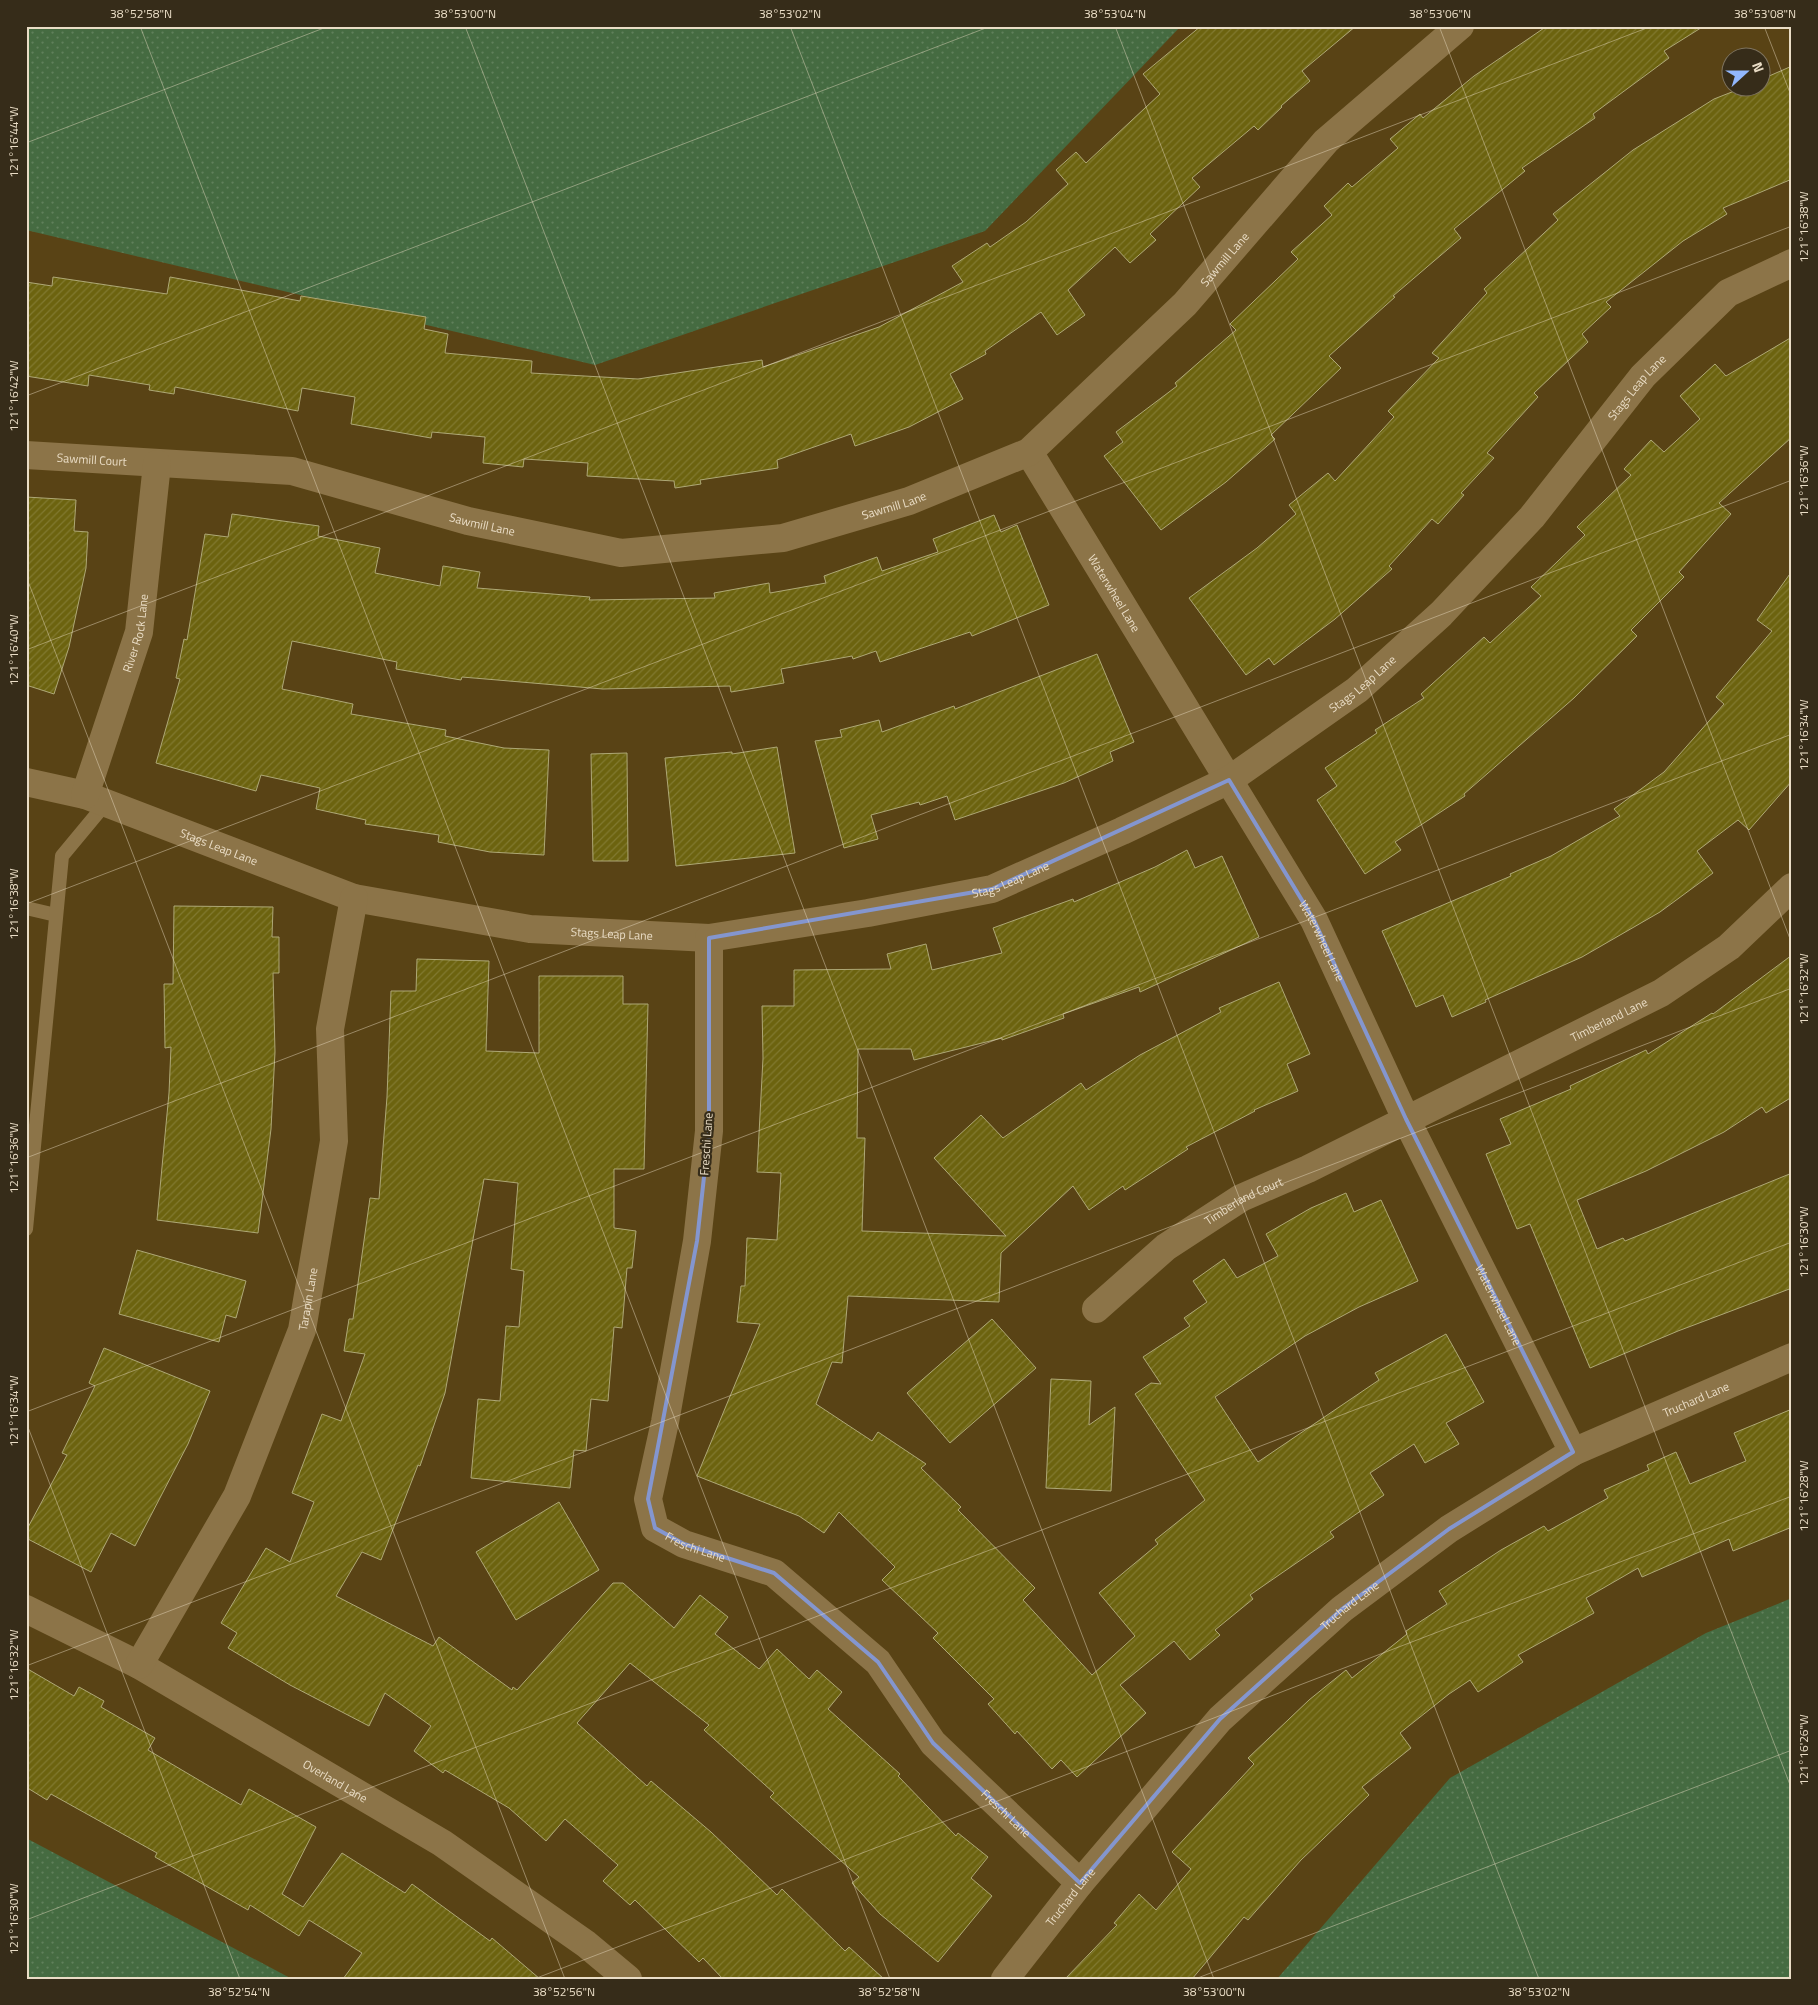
<svg xmlns="http://www.w3.org/2000/svg" width="1818" height="2005" viewBox="0 0 1818 2005" font-family="'Titillium Web',sans-serif">
	<defs>
		<pattern id="grass-dots" width="8" height="8" patternUnits="userSpaceOnUse" patternTransform="scale(1.25)"><rect width="8" height="8" fill="#456b41"/><path d="M2 2h.1M6 6h.1" fill="none" stroke="#60805b" stroke-width="1.8" stroke-linecap="round"/></pattern>
		<pattern id="building-hatch" width="6" height="6" patternUnits="userSpaceOnUse" patternTransform="scale(1.25)"><rect width="6" height="6" fill="#6c630f"/><path d="M-1 1l2-2M0 6l6-6M5 7l2-2" fill="none" stroke="#817930"/></pattern>
	</defs>
	<rect width="100%" height="100%" fill="#594315"/>
	<g fill="url(#grass-dots)">
		<polygon points="26,26 1181,26 985,231 595,365 26,230"/>
		<polygon points="1792,1598 1792,1979 1277,1979 1450,1778 1706,1633"/>
		<polygon points="26,1838 292,1979 26,1979"/>
	</g>
	<g fill="url(#building-hatch)" stroke="#aea876">
		<polygon points="1201,26 1356,26 1302,71 1310,81 1281,106 1282,107 1258,130 1254,126 1192,178 1200,187 1150,234 1156,240 1130,263 1115,247 1068,290 1085,315 1057,335 1041,312 985,351 986,354 950,374 963,399 909,427 855,446 851,434 777,460 778,468 700,480 701,484 675,488 674,481 587,476 588,463 524,459 523,467 483,463 485,437 432,432 431,438 351,424 355,397 302,388 298,411 175,387 174,394 149,390 150,385 89,375 88,386 26,376 26,282 52,286 53,277 167,294 170,277 300,301 301,296 426,317 424,329 448,334 445,353 532,361 531,373 638,379 762,360 763,367 879,327 963,282 952,266 987,243 990,247 1026,222 1068,184 1056,170 1076,152 1086,163 1160,94 1143,74"/>
		<polygon points="1547,26 1704,26 1664,51 1669,58 1593,114 1595,118 1522,168 1525,171 1454,229 1461,238 1393,296 1395,297 1329,356 1341,368 1271,435 1275,439 1226,482 1161,530 1104,456 1123,442 1116,432 1177,386 1175,383 1236,330 1230,324 1298,259 1291,252 1332,215 1324,206 1348,183 1352,187 1398,148 1390,139 1420,114 1423,118 1474,76"/>
		<polygon points="1792,66 1792,179 1723,208 1727,214 1683,241 1606,302 1611,307 1582,334 1588,342 1534,393 1538,397 1487,453 1494,458 1461,493 1464,495 1438,524 1432,519 1389,566 1392,569 1335,619 1274,665 1269,658 1246,675 1189,598 1257,548 1296,514 1289,505 1328,473 1335,481 1394,417 1388,411 1439,358 1432,353 1487,293 1484,289 1558,220 1553,214 1633,150 1714,99 1742,88 1760,88 1760,80"/>
		<polygon points="1792,337 1792,437 1719,503 1731,514 1679,572 1684,577 1631,630 1637,636 1574,698 1464,794 1465,796 1395,842 1401,850 1365,874 1317,800 1337,786 1325,768 1377,733 1375,730 1424,698 1421,694 1484,637 1490,643 1541,596 1531,587 1585,535 1577,527 1631,475 1624,469 1651,440 1664,452 1700,419 1680,396 1715,364 1726,376"/>
		<polygon points="26,497 76,500 74,531 88,532 86,568 69,647 54,694 26,685"/>
		<polygon points="232,514 319,526 318,536 380,548 375,573 440,586 443,566 480,572 477,588 590,597 589,600 715,598 714,593 769,583 770,593 826,583 824,576 877,557 882,571 938,552 933,539 994,515 1001,532 1017,525 1049,605 972,636 970,632 880,662 876,651 853,659 852,656 781,669 784,683 731,692 730,686 603,689 462,677 461,680 396,669 397,662 292,641 282,689 353,704 351,714 446,730 445,736 504,748 549,750 544,855 490,852 438,842 439,835 365,824 366,820 316,809 320,788 261,775 256,791 156,763 180,679 176,678 184,639 187,640 205,534 228,537"/>
		<polygon points="1792,571 1792,781 1749,830 1738,820 1697,851 1713,873 1660,912 1582,957 1485,1000 1486,1002 1452,1017 1443,995 1416,1007 1382,931 1511,876 1510,874 1551,856 1620,816 1614,809 1664,772 1724,704 1716,697 1772,631 1757,620"/>
		<polygon points="1097,654 1134,742 1110,752 1113,761 1064,783 955,820 947,796 920,805 919,802 871,815 878,839 844,848 815,741 842,737 840,730 879,720 882,732 954,706 955,709"/>
		<polygon points="777,747 795,853 676,866 665,758 732,752 732,754"/>
		<polygon points="627,753 628,861 593,861 591,754"/>
		<polygon points="1187,850 1195,868 1222,856 1259,937 1140,992 1139,987 1063,1014 1064,1018 1002,1040 1002,1038 914,1060 911,1049 858,1049 857,1138 865,1138 862,1231 1006,1236 934,1158 981,1115 1003,1138 1081,1083 1086,1090 1140,1055 1221,1012 1219,1008 1279,982 1310,1054 1287,1064 1298,1091 1254,1110 1255,1111 1186,1147 1188,1149 1125,1190 1123,1186 1089,1210 1073,1186 1001,1253 999,1302 848,1296 842,1363 832,1362 816,1404 872,1441 878,1432 926,1464 921,1468 961,1507 958,1510 1035,1588 1023,1600 1092,1675 1135,1636 1099,1593 1158,1544 1155,1540 1205,1500 1135,1394 1151,1383 1161,1384 1143,1357 1190,1326 1184,1318 1207,1302 1193,1281 1224,1259 1237,1278 1278,1256 1266,1234 1311,1208 1346,1193 1354,1212 1381,1200 1418,1281 1359,1307 1305,1336 1215,1397 1258,1462 1379,1380 1375,1373 1446,1334 1484,1402 1446,1423 1459,1444 1425,1463 1414,1444 1370,1473 1384,1495 1330,1532 1334,1537 1250,1595 1253,1599 1215,1630 1220,1635 1190,1660 1174,1641 1120,1685 1146,1713 1077,1777 1061,1760 1052,1769 1017,1731 1015,1734 988,1704 994,1699 933,1638 938,1633 882,1580 895,1567 839,1512 824,1533 799,1516 697,1476 760,1324 737,1322 741,1286 745,1286 747,1238 777,1240 781,1173 757,1172 763,1058 762,1006 794,1006 794,970 891,969 887,954 926,944 932,970 1002,953 993,928 1073,899 1074,902 1155,867"/>
		<polygon points="174,906 273,907 272,937 279,937 279,973 273,973 275,1052 271,1129 258,1233 157,1220 169,1093 171,1047 165,1048 164,984 173,984"/>
		<polygon points="1792,955 1792,1097 1766,1113 1762,1107 1724,1132 1646,1171 1577,1200 1597,1249 1623,1238 1625,1241 1792,1173 1792,1288 1678,1331 1590,1368 1530,1224 1517,1229 1486,1154 1511,1144 1500,1119 1571,1089 1570,1086 1646,1050 1648,1054 1712,1013 1713,1014"/>
		<polygon points="417,959 489,961 486,1051 539,1053 539,976 623,976 623,1004 648,1004 644,1169 614,1169 614,1228 636,1231 632,1268 627,1268 622,1328 614,1327 608,1401 591,1399 586,1451 574,1450 570,1488 471,1478 478,1399 500,1401 506,1326 519,1327 524,1271 511,1269 518,1183 484,1179 445,1393 420,1466 418,1465 381,1560 362,1552 336,1596 433,1646 439,1637 512,1690 513,1687 517,1690 613,1583 623,1583 674,1628 700,1595 728,1617 715,1634 759,1669 777,1649 809,1679 817,1670 842,1692 828,1709 900,1774 898,1776 956,1836 958,1833 988,1857 971,1878 992,1896 938,1962 880,1914 852,1883 859,1877 770,1797 774,1793 704,1730 709,1725 630,1663 577,1723 647,1786 651,1781 711,1832 777,1895 782,1889 845,1951 849,1947 884,1979 723,1979 703,1958 699,1962 635,1900 630,1905 603,1881 618,1865 565,1819 546,1841 509,1808 445,1770 443,1773 414,1751 431,1726 385,1693 369,1726 290,1685 228,1648 237,1633 221,1623 266,1548 290,1562 314,1502 292,1493 322,1414 341,1421 365,1354 344,1351 349,1319 353,1319 370,1198 379,1199 387,1097 391,991 416,991"/>
		<polygon points="137,1250 246,1281 236,1318 226,1315 219,1342 119,1314"/>
		<polygon points="992,1319 1036,1368 950,1443 907,1393"/>
		<polygon points="104,1348 210,1391 188,1444 135,1546 111,1533 91,1572 26,1538 26,1531 67,1455 62,1453 95,1386 89,1383"/>
		<polygon points="1051,1379 1091,1381 1089,1425 1115,1407 1111,1491 1046,1488"/>
		<polygon points="1792,1409 1792,1527 1733,1551 1729,1539 1642,1577 1638,1568 1586,1598 1594,1613 1518,1655 1523,1662 1478,1692 1470,1680 1449,1694 1400,1733 1411,1748 1362,1787 1369,1795 1301,1860 1248,1920 1244,1917 1192,1979 1065,1979 1117,1925 1114,1923 1139,1894 1156,1910 1191,1869 1172,1852 1254,1764 1248,1758 1309,1700 1346,1670 1352,1678 1407,1634 1406,1631 1447,1604 1439,1591 1501,1550 1544,1526 1548,1531 1608,1498 1604,1490 1649,1470 1647,1465 1676,1452 1690,1484 1746,1461 1734,1433"/>
		<polygon points="559,1502 599,1570 516,1620 476,1552"/>
		<polygon points="26,1668 74,1696 79,1687 104,1701 101,1707 155,1738 148,1750 241,1805 249,1789 316,1827 282,1894 303,1907 342,1853 405,1893 412,1884 490,1941 492,1938 540,1979 343,1979 362,1953 309,1920 299,1936 250,1905 248,1910 155,1857 157,1853 51,1794 47,1800 26,1787"/>
	</g>
	<g fill="none" stroke-linecap="round" stroke-linejoin="round">
		<g stroke="#8c7448" stroke-width="14">
			<polyline points="26,908 56,915"/>
			<polyline points="26,1229 62,856 106,803"/>
		</g>
		<g stroke="#8c7448" stroke-width="28">
			<path id="s1" d="M1029 452 1314 920 1406 1119 1573 1452"/>
			<path id="s2" d="M26 455 292 471 468 521 621 553 783 538 909 501 1029 452 1185 304 1326 141 1460 26"/>
			<path id="s3" d="M26 782 85 795 354 898 530 929 709 938 868 913 992 889 1122 831 1229 780 1357 690 1441 614 1532 517 1643 376 1728 293 1792 263"/>
			<path id="s4" d="M85 795 139 632 157 464"/>
			<path id="s5" d="M709 938V1131L697 1241 665 1422 648 1499 655 1528 684 1544 774 1573 878 1662 933 1743 1080 1883"/>
			<path id="s6" d="M1096 1309 1166 1247 1241 1198 1308 1169 1661 993 1729 947 1792 887"/>
			<path id="s7" d="M26 1609 139 1665 442 1843 586 1944 628 1979"/>
			<path id="s8" d="M139 1665 237 1496 302 1330 334 1141 330 1029 354 898"/>
			<path id="s9" d="M1005 1979 1080 1883 1220 1719 1342 1609 1449 1529 1573 1452 1792 1357"/>
		</g>
	</g>
	<path fill="none" stroke="#8496cf" stroke-width="4" stroke-linejoin="round" d="M1229 780 1314 920 1406 1119 1573 1452 1449 1529 1342 1609 1220 1719 1080 1883 933 1743 878 1662 774 1573 684 1544 655 1528 648 1499 697 1241 709 1131V938L992 889Z"/>
	<path fill="none" stroke="#eaddc6" stroke-width="1" stroke-opacity="0.45" d="M140 26 890 1979M465 26 1214 1979M790 26 1539 1979M1115 26 1792 1790M1439 26 1792 944M1764 26 1792 98M26 143 329 26M26 396 991 26M26 576 565 1979M26 650 1652 26M26 904 1792 226M26 1158 1792 480M26 1412 1792 734M26 1422 240 1979M26 1666 1792 988M26 1920 1792 1242M534 1979 1792 1496M1195 1979 1792 1750"/>
	<g text-anchor="middle" dominant-baseline="central" stroke-width="4.5" stroke-linejoin="round" paint-order="stroke">
		<g font-size="12" fill="#eaddc6" stroke="#362c19">
			<text stroke="none"><textPath href="#s2" startOffset="1304">Sawmill Lane</textPath></text>
			<text stroke="none"><textPath href="#s3" startOffset="1824">Stags Leap Lane</textPath></text>
			<text stroke="none"><textPath href="#s2" startOffset="66">Sawmill Court</textPath></text>
			<text stroke="none"><textPath href="#s2" startOffset="884">Sawmill Lane</textPath></text>
			<text stroke="none"><textPath href="#s2" startOffset="464">Sawmill Lane</textPath></text>
			<text stroke="none"><textPath href="#s1" startOffset="165">Waterwheel Lane</textPath></text>
			<text stroke="none"><textPath href="#s4" startOffset="170">River Rock Lane</textPath></text>
			<text stroke="none"><textPath href="#s3" startOffset="1419">Stags Leap Lane</textPath></text>
			<text stroke="none"><textPath href="#s3" startOffset="204">Stags Leap Lane</textPath></text>
			<text stroke="none"><textPath href="#s3" startOffset="1014">Stags Leap Lane</textPath></text>
			<text stroke="none"><textPath href="#s3" startOffset="609">Stags Leap Lane</textPath></text>
			<text stroke="none"><textPath href="#s1" startOffset="570">Waterwheel Lane</textPath></text>
			<text stroke="none"><textPath href="#s6" startOffset="592">Timberland Lane</textPath></text>
			<text transform="translate(706 1144) rotate(-86)">Freschi Lane</text>
			<text stroke="none"><textPath href="#s6" startOffset="184">Timberland Court</textPath></text>
			<text stroke="none"><textPath href="#s8" startOffset="405">Tarapin Lane</textPath></text>
			<text stroke="none"><textPath href="#s1" startOffset="975">Waterwheel Lane</textPath></text>
			<text stroke="none"><textPath href="#s9" startOffset="915">Truchard Lane</textPath></text>
			<text stroke="none"><textPath href="#s5" startOffset="641">Freschi Lane</textPath></text>
			<text stroke="none"><textPath href="#s9" startOffset="510">Truchard Lane</textPath></text>
			<text stroke="none"><textPath href="#s7" startOffset="354">Overland Lane</textPath></text>
			<text stroke="none"><textPath href="#s5" startOffset="1060">Freschi Lane</textPath></text>
			<text stroke="none"><textPath href="#s9" startOffset="105">Truchard Lane</textPath></text>
		</g>
	</g>
	<rect width="1818" height="2005" fill="none" stroke="#362c19" stroke-width="55"/>
	<g transform="translate(1746 72) rotate(69)"><circle r="24" fill="#362c19" stroke="#7e735e"/>
	<path d="M0-4L9 19L0 12L-9 19Z" fill="#92b7fd"/>
	<text y="-8" font-size="14" font-weight="bold" text-anchor="middle" fill="#eaddc6">N</text>
	</g>
	<rect x="28" y="28" width="1762" height="1950" fill="none" stroke="#eaddc6" stroke-width="2"/>
	<g font-size="12" text-anchor="middle" fill="#eaddc6">
		<text x="141" y="18">38°52'58"N</text>
		<text x="465" y="18">38°53'00"N</text>
		<text x="790" y="18">38°53'02"N</text>
		<text x="1115" y="18">38°53'04"N</text>
		<text x="1440" y="18">38°53'06"N</text>
		<text x="1765" y="18">38°53'08"N</text>
		<text transform="translate(14 142) rotate(-90)" y="4">121°16'44"W</text>
		<text transform="translate(1804 227) rotate(-90)" y="4">121°16'38"W</text>
		<text transform="translate(14 396) rotate(-90)" y="4">121°16'42"W</text>
		<text transform="translate(1804 481) rotate(-90)" y="4">121°16'36"W</text>
		<text transform="translate(14 650) rotate(-90)" y="4">121°16'40"W</text>
		<text transform="translate(1804 735) rotate(-90)" y="4">121°16'34"W</text>
		<text transform="translate(14 904) rotate(-90)" y="4">121°16'38"W</text>
		<text transform="translate(1804 989) rotate(-90)" y="4">121°16'32"W</text>
		<text transform="translate(14 1158) rotate(-90)" y="4">121°16'36"W</text>
		<text transform="translate(1804 1242) rotate(-90)" y="4">121°16'30"W</text>
		<text transform="translate(14 1411) rotate(-90)" y="4">121°16'34"W</text>
		<text transform="translate(1804 1496) rotate(-90)" y="4">121°16'28"W</text>
		<text transform="translate(14 1665) rotate(-90)" y="4">121°16'32"W</text>
		<text transform="translate(1804 1750) rotate(-90)" y="4">121°16'26"W</text>
		<text transform="translate(14 1919) rotate(-90)" y="4">121°16'30"W</text>
		<text x="239" y="1996">38°52'54"N</text>
		<text x="564" y="1996">38°52'56"N</text>
		<text x="889" y="1996">38°52'58"N</text>
		<text x="1214" y="1996">38°53'00"N</text>
		<text x="1539" y="1996">38°53'02"N</text>
	</g>
</svg>
